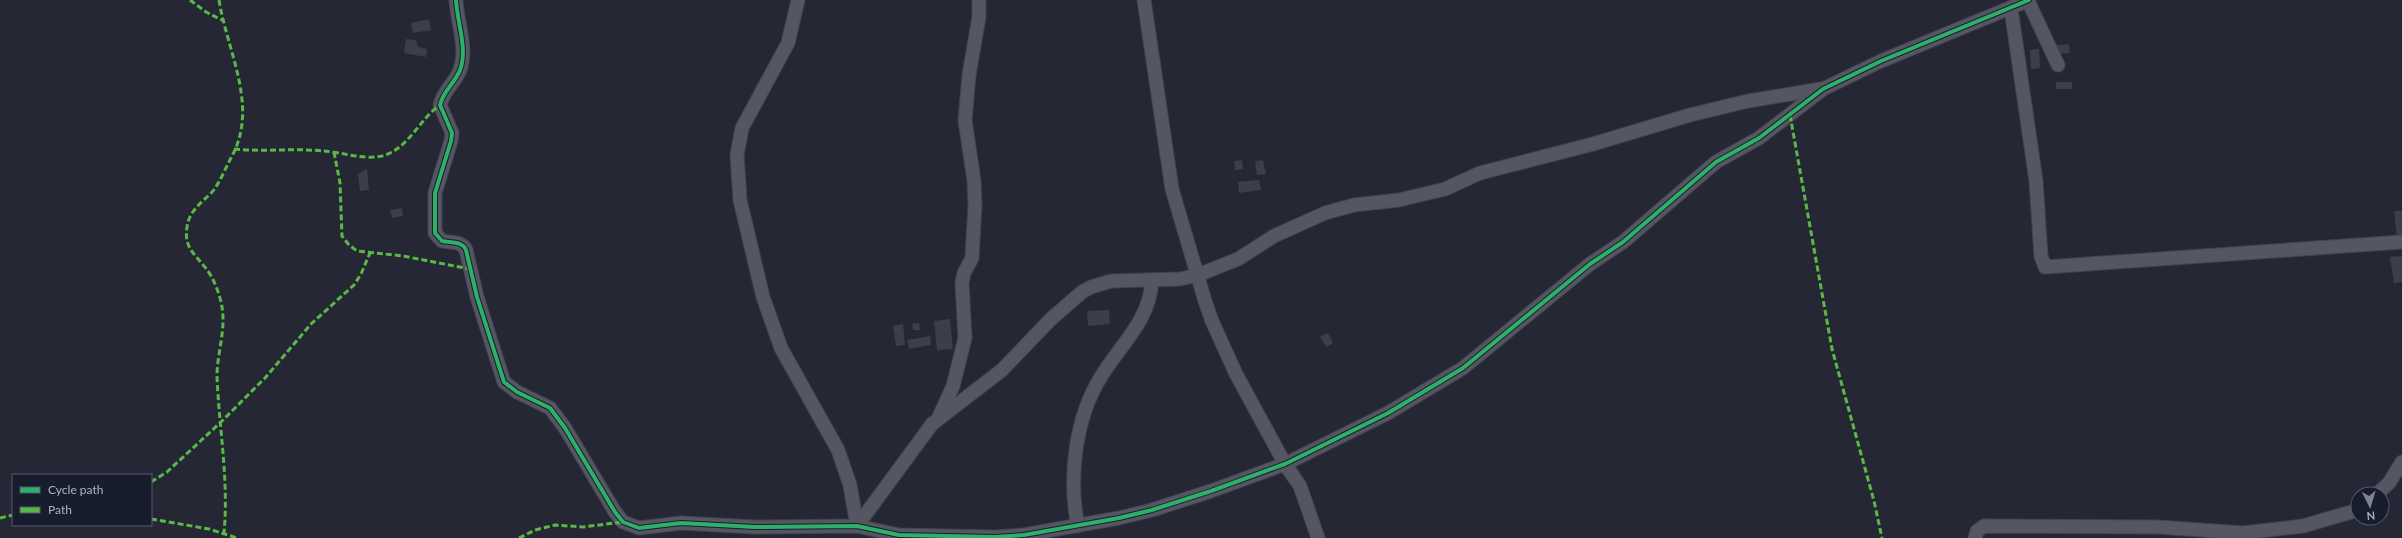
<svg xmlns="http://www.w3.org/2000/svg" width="2402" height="538" viewBox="0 0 2402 538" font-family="Lato,sans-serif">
	<rect width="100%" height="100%" fill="#252834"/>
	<g fill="#3c3f4a">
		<polygon points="429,19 431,30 413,33 411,23"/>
		<polygon points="406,39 416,40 418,47 427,49 426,57 404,53"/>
		<polygon points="2069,44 2070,53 2054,54 2053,46"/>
		<polygon points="2039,49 2040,68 2031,69 2030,50"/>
		<rect x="2056" y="82" width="16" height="7"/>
		<polygon points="1242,160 1243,169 1235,170 1234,161"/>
		<polygon points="1263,160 1266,174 1257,175 1255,161"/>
		<polygon points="367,169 369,190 360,191 358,174"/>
		<polygon points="1259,180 1261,190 1239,193 1238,182"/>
		<polygon points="402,208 403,216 392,218 390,210"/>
		<polygon points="2394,211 2402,211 2402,238 2397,239"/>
		<polygon points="2402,256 2402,282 2394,283 2390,257"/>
		<polygon points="1109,310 1110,324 1088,326 1087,311"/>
		<polygon points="950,319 953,349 937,350 934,321"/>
		<polygon points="919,323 920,330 913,330 912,324"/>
		<polygon points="903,324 905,345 896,346 893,326"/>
		<polygon points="1328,333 1333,343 1326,347 1320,337"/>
		<polygon points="930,336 931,345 909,349 907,340"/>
	</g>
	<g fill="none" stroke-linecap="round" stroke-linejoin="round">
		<defs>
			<g id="minor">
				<path d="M456 0C457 22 468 49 460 70 455 83 443 91 440 105L452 133 451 141 435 193V233L442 241C452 243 462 241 466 250L477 297 504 382 517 392 550 408 565 428 615 512 623 522 639 528 681 523 755 527 857 526 899 535 995 537 1024 535 1119 518 1152 510 1211 491 1285 464 1388 413 1463 368 1590 264 1623 242 1716 162 1759 138 1823 89 1881 61 2029 0"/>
				<polyline points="798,0 788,43 742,128 737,155 740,200 763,297 781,348 838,450 850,485 857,526"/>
				<polyline points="1144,0 1172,189 1205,301 1212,321 1236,374 1285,464 1300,486 1318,538"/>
				<polyline points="2028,1 2058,65"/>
				<polyline points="2011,9 2036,181 2041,256 2045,267 2402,242"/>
				<polyline points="939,417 953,386 965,338 962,283 964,273 972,258 975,206 974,181 965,120 969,75 979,17 979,0"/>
				<polyline points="2377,494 2389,483 2402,462"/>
				<polyline points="857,526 932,424 1002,370 1051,319 1082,292 1091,287 1111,281 1180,279 1198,275 1238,259 1274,236 1325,213 1354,205 1399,200 1445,189 1480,173 1593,144 1690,115 1748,101 1821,89"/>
				<path d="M1078 526C1068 479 1075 417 1102 375 1122 343 1150 320 1152 280"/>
				<polyline points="1975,538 1977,531 1984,526 2158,527 2243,533 2303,526 2358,510"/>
			</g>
		</defs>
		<use href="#minor" stroke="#41444d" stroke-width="15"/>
		<use href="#minor" stroke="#545762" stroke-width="13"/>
		<g stroke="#58b947" stroke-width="3" stroke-dasharray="6 3" stroke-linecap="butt">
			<polyline points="190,0 206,12 224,21"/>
			<path d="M219 0C227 51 259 106 232 156 227 165 219 184 213 191 203 202 189 210 187 227 184 247 193 252 204 266 213 276 220 294 222 307 226 331 217 353 217 376 219 429 229 480 224 533"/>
			<polyline points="1790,115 1832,349 1874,501 1882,538"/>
			<path d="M234 149C264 152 294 148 323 151 343 152 371 163 390 153 411 143 421 118 440 105"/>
			<polyline points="334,152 340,183 342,236 349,245 357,251 403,256 470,269"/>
			<polyline points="151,482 167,472 221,422 265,378 311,324 354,285 361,274 370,253"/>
			<polyline points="0,518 13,515"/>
			<polyline points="151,519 209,529 237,538"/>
			<polyline points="519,538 535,530 555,525 583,527 623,522"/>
		</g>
		<defs>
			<path id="cycleway" d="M456 0C457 22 468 49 460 70 455 83 443 91 440 105L452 133 451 141 435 193V233L442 241C452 243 462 241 466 250L477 297 504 382 517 392 550 408 565 428 615 512 623 522 639 528 681 523 755 527 857 526 899 535 995 537 1024 535 1119 518 1152 510 1211 491 1285 464 1388 413 1463 368 1590 264 1623 242 1716 162 1759 138 1823 89 1881 61 2029 0"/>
		</defs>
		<use href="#cycleway" stroke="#181d2e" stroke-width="6"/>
		<use href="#cycleway" stroke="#2db169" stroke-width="4"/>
	</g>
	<rect x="12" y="474" width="140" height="52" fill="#181d2e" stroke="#54596b"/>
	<rect x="20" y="487" width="20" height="6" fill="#2db169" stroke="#54596b"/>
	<text x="48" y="494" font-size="12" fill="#adb2c7">Cycle path</text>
	<rect x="20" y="507" width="20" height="6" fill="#58b947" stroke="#54596b"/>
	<text x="48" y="514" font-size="12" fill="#adb2c7">Path</text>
	<g transform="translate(2370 506) rotate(175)"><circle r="19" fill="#181d2e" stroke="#54596b"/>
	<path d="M0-3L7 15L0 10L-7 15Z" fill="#7d8294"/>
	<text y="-6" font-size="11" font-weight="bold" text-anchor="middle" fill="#adb2c7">N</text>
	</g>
</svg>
